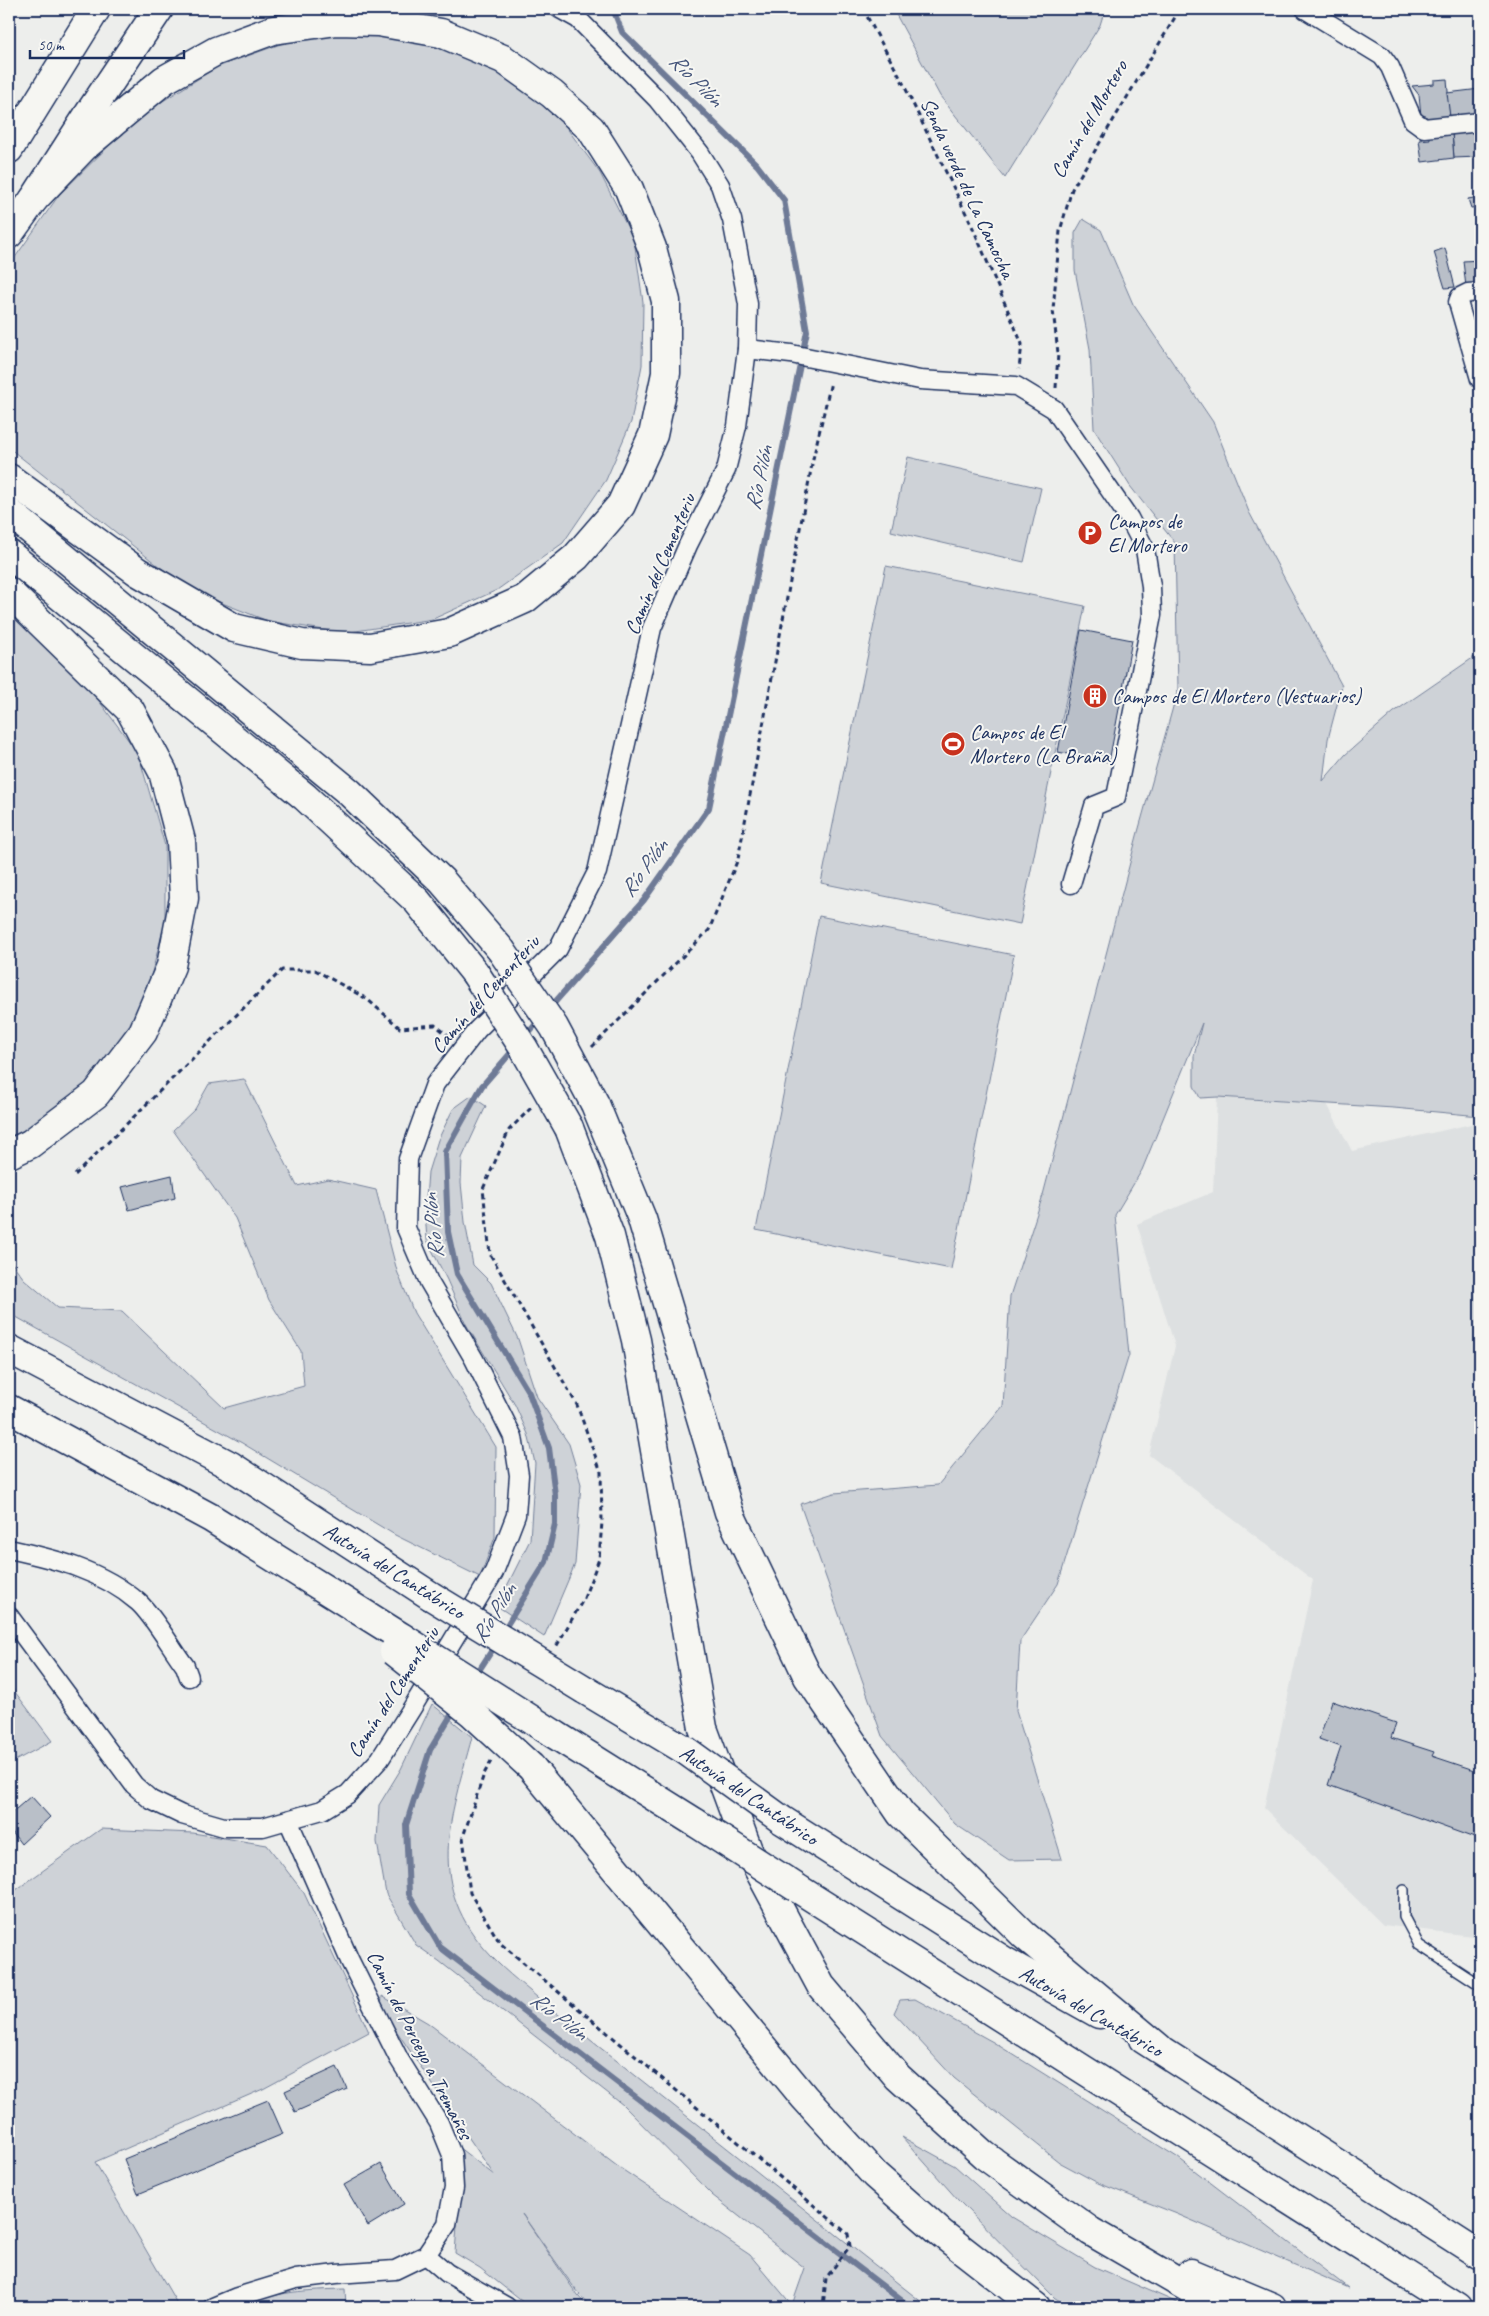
<svg xmlns="http://www.w3.org/2000/svg" width="1489" height="2316" viewBox="0 0 1489 2316" font-family="Caveat,sans-serif">
	<rect width="100%" height="100%" fill="#edeeec"/>
	<filter id="ink" filterUnits="userSpaceOnUse"><feTurbulence type="fractalNoise" baseFrequency=".02" numOctaves="2"/><feDisplacementMap in="SourceGraphic" scale="10" xChannelSelector="R" yChannelSelector="G"/><feConvolveMatrix kernelMatrix="1 2 1 2 8 2 1 2 1" color-interpolation-filters="sRGB"/></filter>
	<g filter="url(#ink)">
		<polygon fill="#dde0e1" points="1217,1097 1327,1104 1352,1151 1480,1122 1480,1937 1383,1925 1264,1808 1313,1580 1149,1455 1175,1346 1137,1224 1213,1192"/>
		<g fill="#ced2d7" stroke="#74809a">
			<polygon points="893,9 1105,9 1100,25 1005,178 940,96"/>
			<polygon points="334,32 409,36 484,62 555,112 600,173 634,240 643,302 642,365 631,422 606,480 563,543 497,590 433,619 343,633 268,621 189,590 9,448 9,266 59,195 139,116 217,67 286,42"/>
			<polygon points="1083,219 1101,230 1133,304 1213,422 1249,512 1342,686 1328,739 1323,781 1345,755 1394,712 1480,653 1480,1116 1394,1108 1218,1097 1200,1098 1194,1086 1194,1056 1202,1023 1142,1170 1115,1215 1129,1355 1058,1584 1020,1641 1016,1711 1062,1859 1009,1860 955,1824 882,1736 800,1504 834,1493 938,1485 1003,1406 1010,1296 1043,1195 1138,832 1178,689 1175,543 1130,486 1094,429 1090,349 1075,270 1075,233"/>
			<polygon points="908,457 1041,488 1024,562 891,531"/>
			<polygon points="886,566 1085,606 1020,924 821,883"/>
			<polygon points="9,611 93,693 138,753 165,846 165,923 143,1006 102,1071 41,1122 9,1137"/>
			<polygon points="819,916 1014,955 951,1269 756,1230"/>
			<polygon points="244,1079 297,1186 328,1179 376,1190 397,1271 414,1313 496,1447 495,1537 480,1577 395,1535 242,1443 9,1313 9,1259 24,1279 58,1308 122,1311 224,1408 304,1386 301,1351 269,1300 235,1218 173,1130 195,1109 209,1084"/>
			<polygon points="471,1096 486,1106 462,1158 461,1183 465,1222 473,1265 491,1283 518,1339 537,1397 569,1444 581,1484 575,1564 544,1637 497,1606 530,1540 535,1463 528,1434 515,1405 466,1324 447,1280 427,1240 425,1212 428,1172 438,1140 453,1109"/>
			<polygon points="9,1684 52,1741 9,1764"/>
			<path d="M432 1704 472 1737C450 1819 424 1885 491 1956 507 1973 527 1988 545 2004L928 2307H591L578 2293 522 2214 578 2296 588 2307H529L480 2268 455 2253 458 2212V2147L494 2175 381 2008 382 1996 428 2023 617 2166 750 2255 792 2305 805 2268 712 2195 623 2105 439 1961 416 1945 386 1894 377 1842 379 1805 401 1769Z"/>
			<polygon points="101,1829 193,1833 267,1845 304,1893 369,2032 263,2089 95,2162 179,2307 9,2307 9,1895"/>
			<polygon points="915,1999 993,2042 1177,2157 1348,2288 1177,2214 1098,2183 1059,2162 954,2078 894,2013 900,2000"/>
			<polygon points="902,2137 955,2166 1012,2217 1095,2267 1187,2307 1071,2307 1055,2298 958,2200"/>
			<path d="M345 2289 346 2307H241C273 2291 310 2290 345 2289Z"/>
		</g>
		<g fill="none" stroke-linecap="round" stroke-linejoin="round">
			<g stroke="#6e7a96" stroke-width="6">
				<polyline points="549,1009 644,900 709,808 807,331 784,200 757,165 622,32 613,9"/>
				<polyline points="525,1037 541,1018"/>
				<polyline points="502,1633 546,1562 555,1524 555,1495 549,1448 529,1393 457,1274 448,1232 445,1152 482,1086 515,1048"/>
				<polyline points="476,1675 496,1644"/>
				<polyline points="456,1707 430,1750 406,1825 409,1894 440,1947 910,2307"/>
			</g>
		</g>
		<g fill="#b9bfc8" stroke="#1b2f5e">
			<polygon points="1447,79 1450,117 1426,119 1426,116 1421,116 1419,95 1412,86 1434,84 1434,80"/>
			<polygon points="1480,89 1480,112 1475,112 1475,115 1450,117 1447,93"/>
			<polygon points="1477,130 1477,134 1480,133 1480,159 1478,159 1478,157 1454,158 1452,133"/>
			<polygon points="1452,133 1454,158 1422,162 1419,140 1430,139 1429,135"/>
			<polygon points="1480,197 1480,207 1471,208 1468,199"/>
			<polygon points="1445,248 1455,287 1445,288 1434,252"/>
			<polygon points="1480,260 1480,285 1466,287 1463,261"/>
			<polygon points="1081,630 1132,640 1109,762 1058,752"/>
			<polygon points="172,1175 175,1198 129,1210 122,1187"/>
			<polygon points="1332,1701 1396,1723 1391,1738 1434,1752 1432,1756 1480,1772 1480,1840 1328,1785 1341,1747 1319,1739"/>
			<polygon points="31,1796 50,1817 21,1844 9,1828 9,1815"/>
			<polygon points="337,2067 347,2089 295,2112 285,2091"/>
			<polygon points="268,2100 283,2134 138,2194 124,2159"/>
			<polygon points="381,2164 404,2204 368,2226 344,2185"/>
		</g>
		<g fill="none" stroke-linecap="round" stroke-linejoin="round">
			<defs>
				<polyline id="service" points="1404,1890 1404,1917 1419,1945 1480,1985"/>
				<g id="minor">
					<polyline points="1305,9 1382,56 1390,67 1413,120 1424,128 1480,122"/>
					<polyline points="1480,292 1468,293 1460,297 1458,302 1480,379"/>
					<polyline points="747,349 791,354 920,380 1016,386 1054,409 1129,518 1145,549 1151,586 1152,615 1116,797 1094,806 1071,884"/>
					<path d="M9 1549C55 1559 101 1570 138 1602 153 1615 172 1649 185 1666L189 1677"/>
					<polyline points="9,1616 134,1785 151,1800 182,1815 224,1827 263,1827 322,1810 348,1794 380,1759 412,1708 494,1572 516,1515 519,1475 513,1437 474,1359 429,1282 406,1228 408,1159 435,1084 477,1030 558,949 597,872 652,628 688,545 726,470 737,426 747,349 748,304 732,220 720,185 700,153 657,99 578,19 560,9"/>
					<polyline points="426,2255 447,2273 507,2307"/>
					<polyline points="213,2307 237,2297 296,2279 336,2274 395,2270 426,2255 447,2224 454,2188 452,2155 439,2123 399,2059 350,1961 288,1820"/>
				</g>
				<g id="motorway">
					<polyline points="9,149 96,9"/>
					<polyline points="9,234 34,199 90,112 159,9"/>
					<polyline points="9,478 138,572 234,628 302,644 370,647 449,633 525,599 576,557 621,505 653,435 666,373 666,301 652,248 629,189 591,129 552,94 503,59 441,33 378,22 337,21 273,30 216,51 164,80 84,147 34,199"/>
					<polyline points="9,512 349,792 442,881 501,950"/>
					<polyline points="9,554 305,797 417,901 475,973"/>
					<polyline points="9,592 130,710 163,772 181,841 184,898 171,966 143,1032 96,1094 30,1144 9,1154"/>
					<polyline points="595,1104 642,1219 729,1512 808,1677 901,1814 1024,1935 1159,2048"/>
					<polyline points="569,1128 610,1236 636,1340 703,1728 748,1850 821,1986 898,2077 984,2155 1090,2231 1221,2307"/>
					<polyline points="9,1349 231,1466 431,1596"/>
					<polyline points="9,1409 211,1518 403,1638"/>
					<polyline points="585,1690 685,1750"/>
					<polyline points="554,1734 696,1823"/>
					<polyline points="531,1767 804,2097 875,2175 941,2233 1036,2307"/>
					<polyline points="782,1820 1006,1962 1099,2014"/>
					<polyline points="797,1888 1458,2307"/>
					<polyline points="1143,2039 1480,2255"/>
					<polyline points="1191,2273 1272,2307"/>
				</g>
			</defs>
			<use href="#service" stroke="#1b2f5e" stroke-width="12"/>
			<use href="#minor" stroke="#1b2f5e" stroke-width="21"/>
			<use href="#motorway" stroke="#1b2f5e" stroke-width="31"/>
			<g stroke="#1b2f5e" stroke-width="3" stroke-dasharray="5 4" stroke-linecap="butt">
				<polyline points="863,9 902,81 973,228 1022,344 1019,369"/>
				<polyline points="1056,388 1058,353 1053,310 1060,231 1072,189 1180,9"/>
				<polyline points="592,1047 709,930 738,859 813,459 831,382"/>
				<polyline points="531,1108 509,1130 483,1189 490,1254 577,1405 601,1472 602,1522 599,1559 584,1598 556,1647"/>
				<polyline points="75,1175 282,970 315,970 367,999 400,1028 435,1025 449,1036"/>
				<polyline points="491,1761 484,1774 463,1837 470,1893 500,1943 848,2234 850,2246 826,2278 823,2307"/>
			</g>
			<use href="#service" stroke="#f6f6f2" stroke-width="9"/>
			<use href="#minor" stroke="#f6f6f2" stroke-width="18"/>
			<use href="#motorway" stroke="#f6f6f2" stroke-width="28"/>
			<defs>
				<g id="motorway-bridge">
					<polyline points="501,950 554,1027 595,1104"/>
					<polyline points="475,973 523,1047 569,1128"/>
					<polyline points="431,1596 585,1690"/>
					<polyline points="403,1638 554,1734"/>
					<polyline points="394,1651 471,1712 531,1767"/>
					<polyline points="685,1750 782,1820"/>
					<polyline points="696,1823 797,1888"/>
				</g>
			</defs>
			<use href="#motorway-bridge" stroke="#1b2f5e" stroke-width="31" stroke-linecap="butt"/>
			<use href="#motorway-bridge" stroke="#f6f6f2" stroke-width="28"/>
		</g>
	</g>
	<defs>
		<symbol id="parking-disc" viewBox="-11 -11 22 22"><circle r="9.5" fill="#c8321e" stroke="#f6f6f2"/><path d="M-3.5-5.5H1a3.5 3.5 0 0 1 0 7H-1V5.5H-3.5ZM-1-3.4V-.6H.8a1.4 1.4 0 0 0 0-2.8Z" fill="#fff"/></symbol>
		<symbol id="building-disc" viewBox="-11 -11 22 22"><circle r="9.5" fill="#c8321e" stroke="#f6f6f2"/><path d="M-4-6H4V6H1V3H-1V6H-4ZM-2.5-4.3h1.7v1.8h-1.7ZM.8-4.3h1.7v1.8H.8ZM-2.5-1h1.7V.8h-1.7ZM.8-1h1.7V.8H.8Z" fill="#fff"/></symbol>
		<symbol id="stadium-disc" viewBox="-11 -11 22 22"><circle r="9.5" fill="#c8321e" stroke="#f6f6f2"/><path d="M0-5a6.5 5 0 1 0 0 10a6.5 5 0 1 0 0-10ZM-3.5-1.8h7v3.6h-7Z" fill="#fff"/></symbol>
	</defs>
	<g fill-rule="evenodd">
		<use href="#parking-disc" x="1076" y="519" width="28" height="28"/>
		<use href="#building-disc" x="1081" y="682" width="28" height="28"/>
		<use href="#stadium-disc" x="939" y="730" width="28" height="28"/>
	</g>
	<g text-anchor="middle" dominant-baseline="central" stroke-width="4" stroke-linejoin="round" paint-order="stroke">
		<g font-size="21" fill="#1b2f5e" stroke="#f6f6f2">
			<text transform="translate(1089 119) rotate(-60)">Camín del Mortero</text>
			<text transform="translate(968 188) rotate(65)">Senda verde de La Camocha</text>
			<text transform="translate(660 564) rotate(-67)">Camín del Cementeriu</text>
			<text transform="translate(485 994) rotate(-48)">Camín del Cementeriu</text>
			<text transform="translate(394 1571) rotate(32)">Autovía del Cantábrico</text>
			<text transform="translate(393 1692) rotate(-57)">Camín del Cementeriu</text>
			<text transform="translate(749 1795) rotate(34)">Autovía del Cantábrico</text>
			<text transform="translate(1091 2011) rotate(30)">Autovía del Cantábrico</text>
			<text transform="translate(420 2045) rotate(63)">Camín de Porceyo a Tremañes</text>
		</g>
		<g font-size="21" fill="#1b2f5e" stroke="#f6f6f2" text-anchor="start">
			<text x="1108" y="521">Campos de<tspan x="1108" dy="24">El Mortero</tspan></text>
			<text x="1112" y="696">Campos de El Mortero (Vestuarios)</text>
			<text x="970" y="732">Campos de El<tspan x="970" dy="24">Mortero (La Braña)</tspan></text>
		</g>
		<g font-size="22" font-style="italic" fill="#44547a" stroke="#f6f6f2">
			<text transform="translate(696 80) rotate(45)">Río Pilón</text>
			<text transform="translate(759 478) rotate(-78)">Río Pilón</text>
			<text transform="translate(644 868) rotate(-54)">Río Pilón</text>
			<text transform="translate(433 1226) rotate(-96)">Río Pilón</text>
			<text transform="translate(494 1613) rotate(-58)">Río Pilón</text>
			<text transform="translate(559 2016) rotate(37)">Río Pilón</text>
		</g>
	</g>
	<rect width="1489" height="2316" fill="none" stroke="#f6f6f2" stroke-width="30"/>
	<rect x="15" y="15" width="1459" height="2286" fill="none" stroke="#1b2f5e" stroke-width="2" filter="url(#ink)"/>
	<path d="M30 50v8h154v-8" fill="none" stroke="#1b2f5e" stroke-width="2.5"/>
	<text x="38" y="50" font-size="15" fill="#1b2f5e" stroke="#f6f6f2" stroke-width="4" paint-order="stroke">50 m</text>
</svg>
